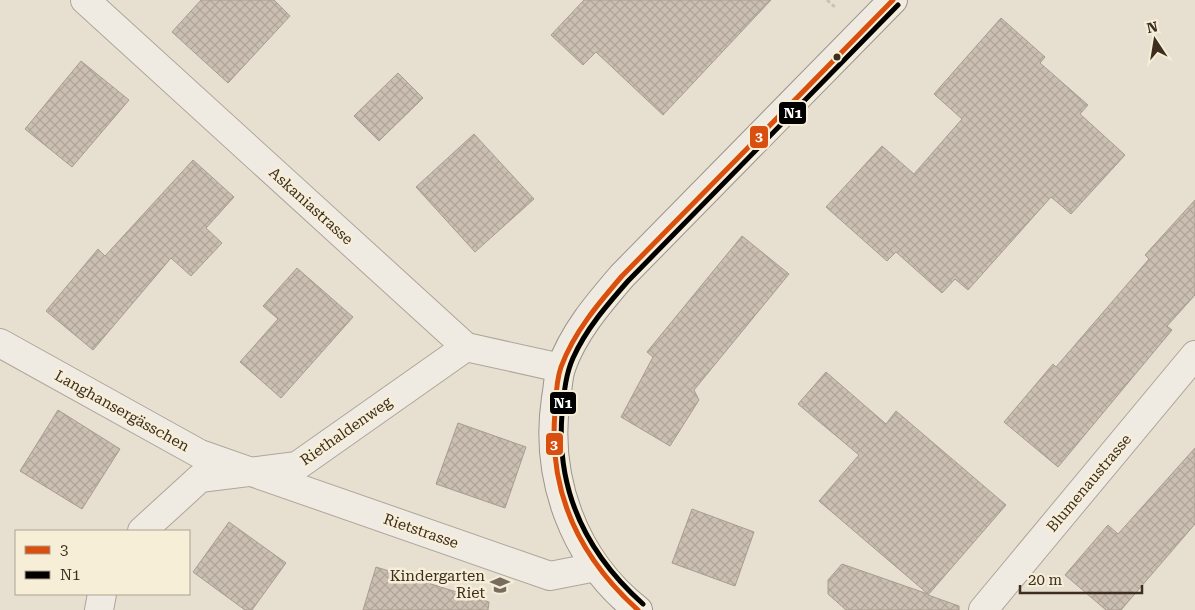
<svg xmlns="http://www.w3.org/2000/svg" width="1195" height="610" viewBox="0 0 1195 610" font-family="'Roboto Serif',serif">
	<defs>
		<pattern id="building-cross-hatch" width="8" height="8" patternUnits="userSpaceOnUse" patternTransform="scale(1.25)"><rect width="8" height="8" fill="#cbbfb2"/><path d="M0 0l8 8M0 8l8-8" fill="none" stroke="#afa499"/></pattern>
	</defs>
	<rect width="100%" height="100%" fill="#e7e0d1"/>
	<g fill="url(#building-cross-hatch)" stroke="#a89c90">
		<polygon points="201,0 274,0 290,16 228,83 172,32"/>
		<polygon points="584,0 771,0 663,115 596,52 583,65 551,35"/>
		<polygon points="1001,18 1045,57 1040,63 1088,105 1080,114 1125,155 1071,214 1051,197 968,290 955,279 942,293 896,252 887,261 826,207 882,146 914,174 962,119 934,94"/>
		<polygon points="81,61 129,100 72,167 25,129"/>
		<polygon points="398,73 423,98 379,141 354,116"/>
		<polygon points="474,134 534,199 475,252 416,187"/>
		<polygon points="193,160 234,197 206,228 222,243 191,276 171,258 93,350 46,311 98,249 105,256"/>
		<polygon points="1195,200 1195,295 1167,326 1172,330 1058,467 1004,422 1053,364 1056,367 1149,259 1145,255"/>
		<polygon points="742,236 789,274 694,390 699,400 670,446 621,417 653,357 647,352"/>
		<polygon points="297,268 353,317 281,398 240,362 278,319 263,306"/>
		<polygon points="826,372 886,424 896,411 1006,505 928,595 959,606 959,610 846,610 828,594 828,580 842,564 928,594 819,501 859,455 798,404"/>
		<polygon points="58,410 120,449 82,509 20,471"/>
		<polygon points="458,423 526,447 505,508 436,484"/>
		<polygon points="1195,448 1195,524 1121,610 1106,610 1065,575 1108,525 1118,534"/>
		<polygon points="692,509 754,532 735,586 672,563"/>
		<polygon points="229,522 286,563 252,610 245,610 193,572"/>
		<polygon points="376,567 489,602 488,610 363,610"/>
	</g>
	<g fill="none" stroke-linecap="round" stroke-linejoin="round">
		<defs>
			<g id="street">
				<polyline points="85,0 466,347 561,368"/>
				<polyline points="0,343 200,454 550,576 596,567"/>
				<polyline points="142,531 200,478 297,466 466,347"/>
				<polyline points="99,610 102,594"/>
				<polyline points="983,610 1195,355"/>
			</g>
			<path id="secondary" d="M638 610C574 560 544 478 556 398 558 388 558 377 561 368 573 333 598 304 622 276L893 0"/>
		</defs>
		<use href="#street" stroke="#ada599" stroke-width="30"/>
		<use href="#secondary" stroke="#9c958a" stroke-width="30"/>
		<polyline stroke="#c8c2b9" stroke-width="3" stroke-dasharray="4 2.5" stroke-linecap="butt" points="827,0 836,8"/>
		<use href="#street" stroke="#efebe3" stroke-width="28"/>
		<use href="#secondary" stroke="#efebe3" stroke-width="28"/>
		<defs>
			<path id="bus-1" d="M638 610C579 557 548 493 555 412 556 397 556 381 561 367 574 332 598 304 622 276L893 0"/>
			<path id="bus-2" d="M643 604C586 553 556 491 562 414 564 395 565 376 573 358 586 329 607 305 628 281L898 5"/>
		</defs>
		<use href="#bus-1" stroke="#f7eed8" stroke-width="9"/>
		<use href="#bus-2" stroke="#f7eed8" stroke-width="9"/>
		<use href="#bus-1" stroke="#d94f10" stroke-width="5"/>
		<use href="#bus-2" stroke="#000" stroke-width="5"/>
	</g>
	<defs>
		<symbol id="school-bare" viewBox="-9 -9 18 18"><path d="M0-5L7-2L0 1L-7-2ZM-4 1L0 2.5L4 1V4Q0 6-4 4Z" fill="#786c5e" stroke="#f7eed8" stroke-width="2.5" paint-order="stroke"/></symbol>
	</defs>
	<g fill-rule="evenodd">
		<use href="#school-bare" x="486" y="571" width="28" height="28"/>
	</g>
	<circle fill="#3d2e20" stroke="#f7eed8" stroke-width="2" cx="837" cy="57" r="4.5"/>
	<g text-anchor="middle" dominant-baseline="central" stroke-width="5" stroke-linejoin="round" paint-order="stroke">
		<g font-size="15" fill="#3d2e20" stroke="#f7eed8">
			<text transform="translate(311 206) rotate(42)">Askaniastrasse</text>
			<text transform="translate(122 411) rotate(29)">Langhansergässchen</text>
			<text transform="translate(346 431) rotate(-35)">Riethaldenweg</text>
			<text transform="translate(1089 483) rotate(-50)">Blumenaustrasse</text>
			<text transform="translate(421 531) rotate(19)">Rietstrasse</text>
		</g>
		<g font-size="15" fill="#3d2e20" stroke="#f7eed8" text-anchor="end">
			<text x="485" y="576">Kindergarten<tspan x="485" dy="17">Riet</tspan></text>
		</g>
	</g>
	<g stroke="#f7eed8" stroke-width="2">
		<rect x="778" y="101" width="29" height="24" rx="5" fill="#000"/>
		<rect x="749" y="125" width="20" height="24" rx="5" fill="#d94f10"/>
		<rect x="549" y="391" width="28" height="24" rx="5" fill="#000"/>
		<rect x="545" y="432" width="19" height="24" rx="5" fill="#d94f10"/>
	</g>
	<g font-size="14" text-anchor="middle" font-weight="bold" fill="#fff">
		<text x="793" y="118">N1</text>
		<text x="759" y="141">3</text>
		<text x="563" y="408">N1</text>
		<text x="554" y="449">3</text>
	</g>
	<rect x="15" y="530" width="175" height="65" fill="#f7eed8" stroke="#ada18e"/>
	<rect x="25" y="546" width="25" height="8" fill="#d94f10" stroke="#ada18e"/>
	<text x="60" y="555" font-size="15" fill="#3d2e20">3</text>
	<rect x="25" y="571" width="25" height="8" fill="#000000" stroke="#ada18e"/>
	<text x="60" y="580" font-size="15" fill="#3d2e20">N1</text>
	<g transform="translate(1155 40) rotate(348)" stroke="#f7eed8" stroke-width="4" paint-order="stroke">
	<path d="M0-4L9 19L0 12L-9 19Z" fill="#3d2e20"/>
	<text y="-8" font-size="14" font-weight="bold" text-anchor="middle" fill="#3d2e20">N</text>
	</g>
	<path d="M1020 585v8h122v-8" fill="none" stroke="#3d2e20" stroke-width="2.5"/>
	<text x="1028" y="585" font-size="15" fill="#3d2e20" stroke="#f7eed8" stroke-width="4" paint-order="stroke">20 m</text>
</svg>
